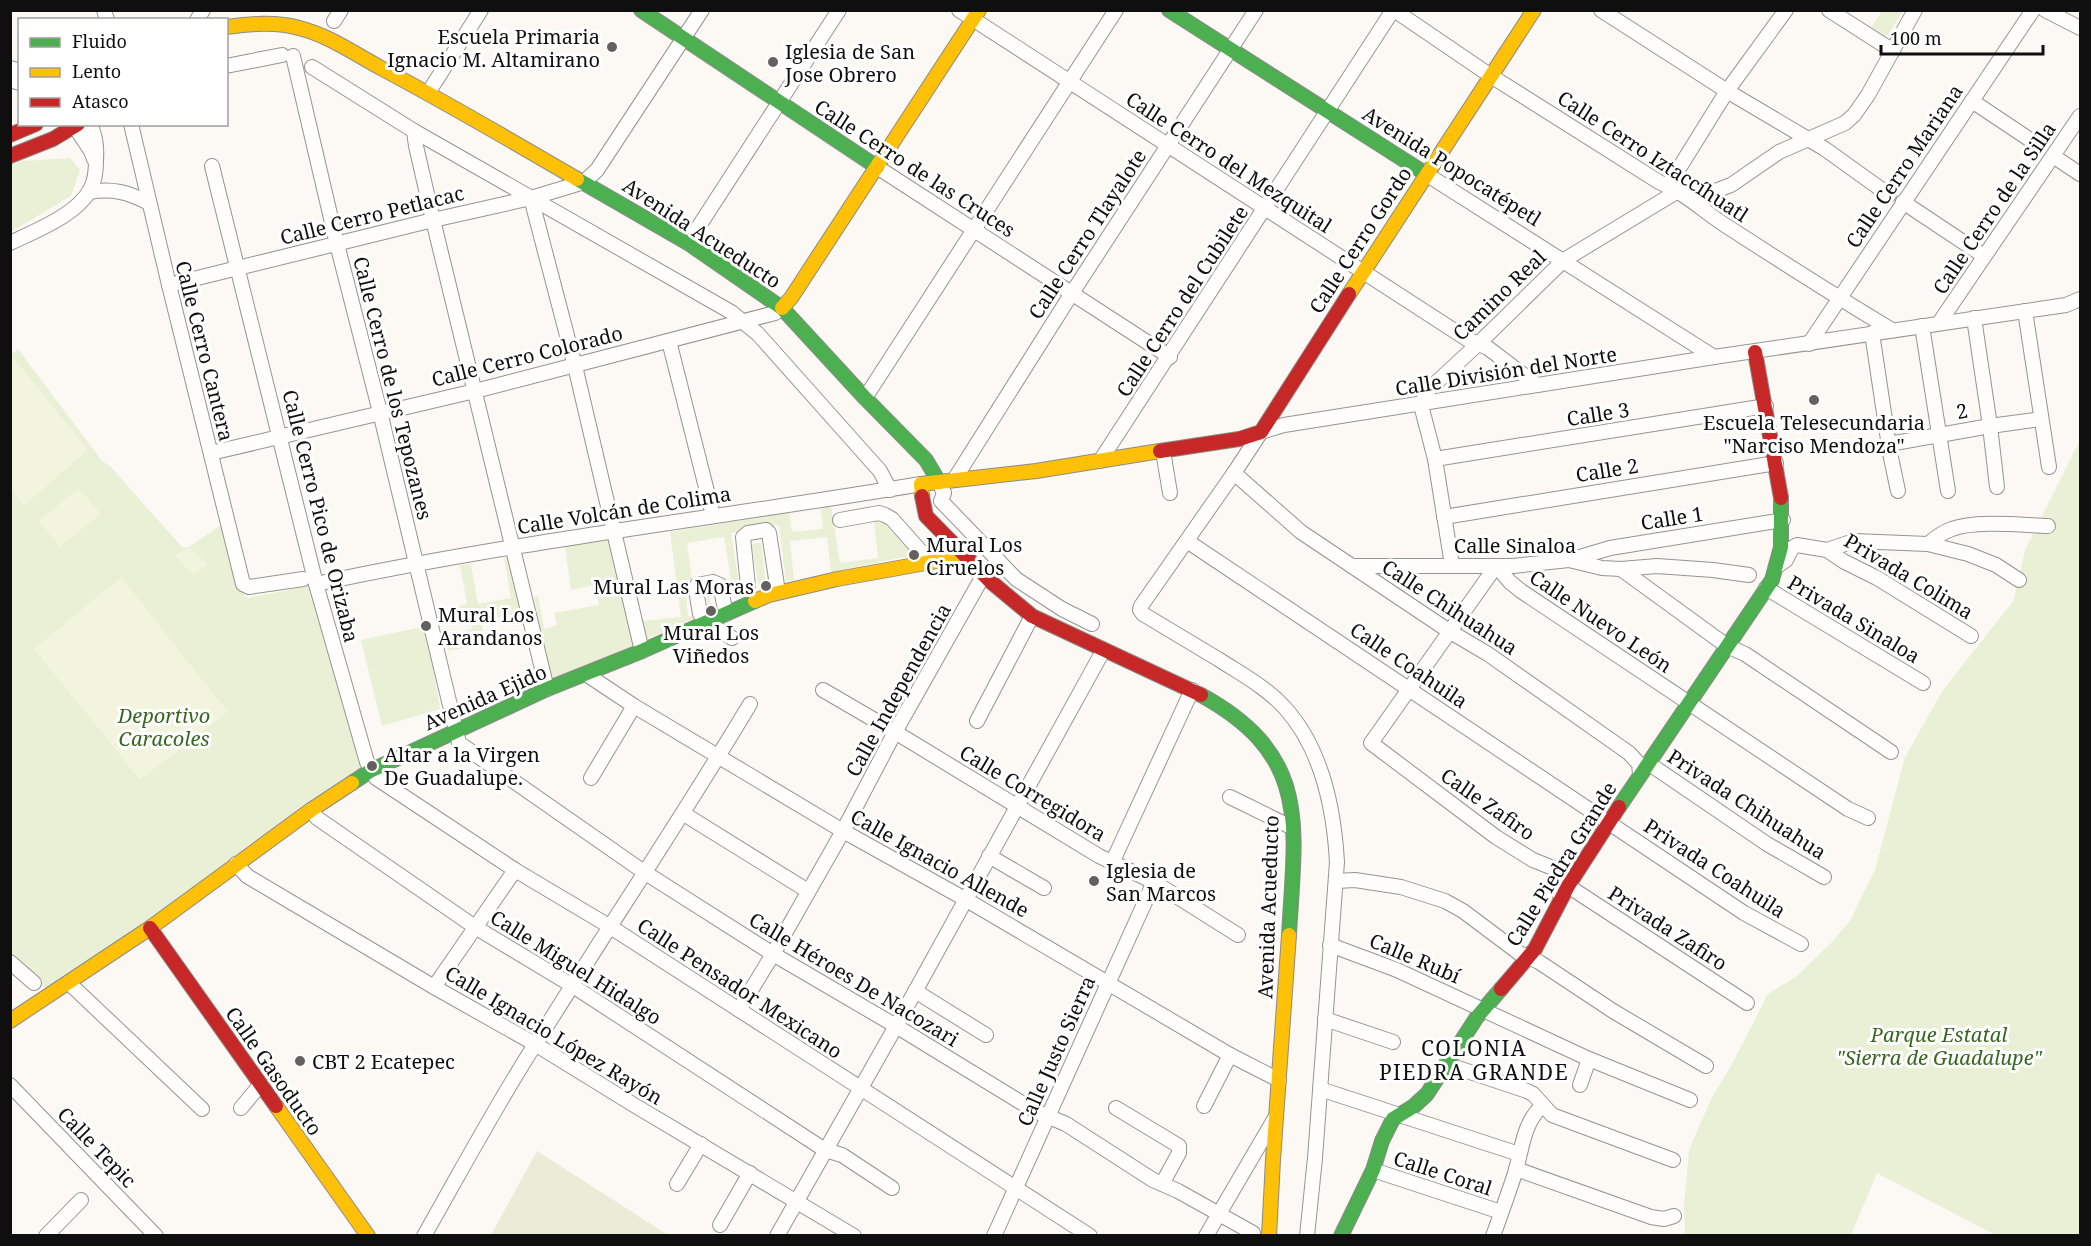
<svg xmlns="http://www.w3.org/2000/svg" width="2091" height="1246" viewBox="0 0 2091 1246" font-family="'Noto Serif',serif">
	<rect width="100%" height="100%" fill="#fcf9f4"/>
	<g fill="#e9f0d5">
		<polygon points="1882,11 1903,11 1883,42 1868,32"/>
		<polygon points="70,158 80,170 71,196 11,232 11,165 22,161"/>
		<polygon points="18,349 102,461 110,466 182,547 189,547 224,523 244,595 248,598 313,585 367,776 49,991 11,957 10,355"/>
		<polygon points="2080,440 2080,1235 1995,1235 1877,1173 1851,1235 1685,1236 1684,1205 1689,1150 1712,1097 1731,1066 1768,994 1797,976 1832,942 1850,921 1875,870 1905,757 1943,690 2014,600 2025,550"/>
		<polygon points="830,499 840,563 878,558 874,521 882,521 914,555 831,572 827,537 790,541 794,580 786,581 779,525 731,533 741,596 734,598 724,537 687,543 692,579 685,581 688,616 694,616 708,612 706,590 709,590 711,611 646,639 643,621 681,617 670,532 789,512 792,532 823,529 820,500"/>
		<polygon points="614,536 633,647 551,680 534,597 538,596 544,629 557,625 554,613 599,605 595,585 571,590 565,547"/>
		<polygon points="761,542 766,586 759,589 752,544"/>
		<polygon points="512,556 524,612 481,621 485,644 448,651 445,636 472,629 468,609 441,615 436,611 467,604 460,565 471,564 478,604 511,598 504,558"/>
		<polygon points="426,626 440,709 382,726 361,640"/>
	</g>
	<polygon fill="#eaecd8" points="537,1151 668,1235 491,1235"/>
	<g fill="#f2f4de">
		<polygon points="14,358 88,450 24,506 11,490 10,361"/>
		<polygon points="79,488 101,514 60,547 39,521"/>
		<polygon points="189,547 208,564 194,576 175,555"/>
		<polygon points="121,577 228,712 140,780 34,649"/>
	</g>
	<g fill="none" stroke-linecap="round" stroke-linejoin="round">
		<defs>
			<g id="street">
				<polyline points="104,10 107,20"/>
				<polyline points="959,10 1467,339 1488,348 1537,385"/>
				<path d="M1394 10 1491 76 1659 182C1687 194 1703 211 1728 227 1782 262 1837 297 1892 330"/>
				<polyline points="1601,10 1727,91 1825,149 1889,195"/>
				<polyline points="1829,10 1893,51"/>
				<polyline points="2045,10 2080,28"/>
				<polyline points="197,20 203,10"/>
				<polyline points="334,21 341,10"/>
				<polyline points="293,56 337,244 380,412 459,743 644,872 773,954 896,1026 1035,1111 1066,1124 1153,1180 1178,1191 1253,1233"/>
				<polyline points="226,66 282,55"/>
				<polyline points="312,67 414,131 731,312 758,334 880,471 890,490"/>
				<polyline points="10,68 20,71"/>
				<polyline points="10,80 20,83"/>
				<polyline points="428,93 481,10"/>
				<polyline points="1972,101 2035,143"/>
				<polyline points="131,124 169,285 243,584 249,587 303,579"/>
				<polyline points="75,127 91,151 94,159"/>
				<polyline points="414,131 416,146 433,220 547,689"/>
				<polyline points="2053,156 2080,174"/>
				<polyline points="212,166 316,584 367,762 376,778 515,870 609,926 1090,1236"/>
				<polyline points="877,167 1170,357"/>
				<polyline points="1426,174 1714,357"/>
				<polyline points="1668,186 1727,91 1786,10"/>
				<path d="M89 192C112 188 128 192 149 203"/>
				<polyline points="531,198 575,366 642,651"/>
				<polyline points="1691,200 1731,185 1779,152 1845,123 1854,115 1868,95 1915,10"/>
				<polyline points="1903,202 1984,256"/>
				<path d="M10 243C35 231 79 214 91 188 95 180 96 170 96 161 97 148 96 136 90 124"/>
				<polyline points="688,243 839,10"/>
				<polyline points="169,285 433,220 531,198 584,182 597,170 702,10"/>
				<polyline points="2025,311 2049,467"/>
				<polyline points="1974,318 1990,426 1997,487"/>
				<polyline points="1939,323 2080,116"/>
				<polyline points="1922,326 1948,491"/>
				<polyline points="1872,333 1890,453 1898,491"/>
				<polyline points="669,341 713,515"/>
				<polyline points="1809,344 2033,10"/>
				<polyline points="865,398 1116,10"/>
				<polyline points="1889,444 1990,426 2041,419"/>
				<polyline points="1163,451 1170,493"/>
				<polyline points="211,453 475,391 775,313 782,308"/>
				<polyline points="1435,459 1766,406"/>
				<polyline points="1100,461 1393,10"/>
				<polyline points="1234,473 1301,532 1449,631 1488,654 1629,753 1639,764 1640,774"/>
				<polyline points="954,480 1072,293 1256,10"/>
				<polyline points="939,482 944,493 941,501 1016,579 1062,609 1092,624"/>
				<polyline points="1444,517 1776,463"/>
				<polyline points="840,520 879,513 885,515 892,519 930,562"/>
				<polyline points="1187,541 1744,913 1801,944"/>
				<path d="M1928 544C1935 538 1943 532 1952 529 1975 520 2022 525 2048 526"/>
				<polyline points="1827,550 1843,561 1877,578 1971,636"/>
				<polyline points="1570,560 1610,548 1783,520"/>
				<polyline points="1452,565 1435,459 1422,409 1425,393 1478,344 1564,260 1678,191"/>
				<polyline points="1352,566 1513,566 1569,560 1602,568 1621,569 1657,566 1713,570 1749,575"/>
				<polyline points="1776,567 1786,560 1792,548 1797,545 1827,550 1854,541 1928,544 1968,554 1996,565 2019,580"/>
				<polyline points="1621,569 1727,646 1745,654 1891,752"/>
				<path d="M316 584C516 541 719 518 921 484"/>
				<polyline points="748,586 743,537 748,533 766,530 769,533 778,592"/>
				<polyline points="1766,588 1923,683"/>
				<polyline points="700,614 696,590 697,585 713,582 720,585 726,614"/>
				<polyline points="707,622 732,638"/>
				<polyline points="586,674 634,706 843,831 965,899 1230,1055 1279,1080"/>
				<polyline points="823,690 895,732 1099,856 1154,882 1238,935"/>
				<polyline points="977,721 1032,616"/>
				<polyline points="1648,763 1767,844 1824,877"/>
				<polyline points="591,778 634,706"/>
				<polyline points="1230,797 1293,828"/>
				<polyline points="311,810 317,818 475,927 573,986 825,1150 842,1155 892,1188"/>
				<polyline points="684,814 808,891"/>
				<polyline points="989,856 1044,888"/>
				<polyline points="1112,863 1192,690"/>
				<polyline points="236,864 247,876 434,987 535,1044 634,1105 854,1236"/>
				<polyline points="1336,881 1355,880 1401,887 1445,901 1463,911 1519,953 1539,962 1613,1011 1706,1066"/>
				<polyline points="1568,886 1747,1003"/>
				<polyline points="1559,893 1563,872 1533,860 1496,837 1371,743 1496,566 1510,582 1521,591 1848,809 1868,818"/>
				<polyline points="1330,945 1397,970 1589,1059 1690,1100"/>
				<polyline points="10,962 34,983"/>
				<polyline points="69,983 202,1109"/>
				<polyline points="434,987 515,870"/>
				<polyline points="915,991 986,1035"/>
				<polyline points="739,1010 773,954 843,831 895,732 983,576"/>
				<polyline points="1325,1019 1393,1042"/>
				<polyline points="1446,1064 1527,1091 1533,1094 1552,1115 1673,1160"/>
				<polyline points="10,1085 156,1236"/>
				<polyline points="1580,1085 1589,1059"/>
				<polyline points="1320,1089 1519,1154"/>
				<polyline points="1204,1106 1230,1055"/>
				<polyline points="241,1108 260,1085"/>
				<polyline points="1116,1108 1179,1146 1179,1153 1162,1184"/>
				<polyline points="1516,1169 1651,1217 1664,1219 1674,1216"/>
				<polyline points="1373,1170 1501,1212"/>
				<polyline points="677,1184 701,1144"/>
				<polyline points="720,1225 750,1173"/>
				<polyline points="46,1236 81,1200"/>
				<path d="M424 1236C461 1171 496 1105 536 1043 607 929 682 818 750 704"/>
				<polyline points="777,1236 896,1026 1103,651"/>
				<polyline points="994,1236 1154,882"/>
				<polyline points="1206,1236 1275,1118"/>
				<path d="M1307 1236 1315 1158 1337 862C1334 809 1322 749 1285 708 1266 687 1241 674 1218 659 1193 644 1168 629 1143 614L1140 610 1141 606 1234 473 1261 432 1284 425 1714 357 2066 305 2080 299"/>
				<path d="M1493 1236C1501 1214 1509 1192 1516 1170 1522 1148 1524 1122 1542 1106"/>
			</g>
			<g id="fast">
				<polyline points="641,10 877,167"/>
				<polyline points="1169,10 1426,174"/>
				<polyline points="577,179 688,243 782,308 865,398 926,460 939,482"/>
				<path d="M1201 695C1312 756 1295 825 1289 935"/>
				<polyline points="352,783 370,771 547,689 642,651 755,601"/>
				<polyline points="1619,807 1772,580 1781,547 1781,498"/>
				<polyline points="1341,1236 1373,1170 1382,1141 1393,1119 1414,1106 1427,1094 1477,1017 1501,989"/>
			</g>
			<g id="slow">
				<path d="M226 27C250 24 275 21 299 28 328 35 355 54 381 68 447 103 512 141 577 179"/>
				<polyline points="1349,294 1534,10"/>
				<polyline points="782,308 791,298 979,10"/>
				<polyline points="922,496 921,484 1036,471 1160,451"/>
				<polyline points="755,601 769,595 837,579 965,556"/>
				<polyline points="10,1021 150,928 311,810 352,783"/>
				<polyline points="276,1106 368,1236"/>
				<polyline points="1269,1236 1273,1160 1289,935"/>
			</g>
			<g id="jam">
				<polyline points="10,135 36,124"/>
				<polyline points="10,156 53,139 78,124"/>
				<polyline points="1755,352 1781,498"/>
				<polyline points="1160,451 1239,439 1261,432 1349,294"/>
				<polyline points="922,496 926,516 990,581 1032,616 1201,695"/>
				<polyline points="150,928 276,1106"/>
				<polyline points="1501,989 1535,949 1568,886 1619,807"/>
			</g>
		</defs>
		<use href="#street" stroke="#969492" stroke-width="16"/>
		<use href="#fast" stroke="#8c8b89" stroke-width="16"/>
		<use href="#slow" stroke="#8c8b89" stroke-width="16"/>
		<use href="#jam" stroke="#8c8b89" stroke-width="16"/>
		<use href="#street" stroke="#fffefd" stroke-width="14"/>
		<use href="#fast" stroke="#4caf50" stroke-width="14"/>
		<use href="#slow" stroke="#ffc107" stroke-width="14"/>
		<use href="#jam" stroke="#c62828" stroke-width="14"/>
	</g>
	<g fill="#62615f" stroke="#fff" stroke-width="2">
		<circle cx="612" cy="47" r="6"/>
		<circle cx="773" cy="62" r="6"/>
		<circle cx="1814" cy="400" r="6"/>
		<circle cx="914" cy="555" r="6"/>
		<circle cx="766" cy="586" r="6"/>
		<circle cx="711" cy="611" r="6"/>
		<circle cx="426" cy="626" r="6"/>
		<circle cx="372" cy="766" r="6"/>
		<circle cx="1094" cy="881" r="6"/>
		<circle cx="300" cy="1061" r="6"/>
	</g>
	<g text-anchor="middle" dominant-baseline="central" stroke-width="6" stroke-linejoin="round" paint-order="stroke">
		<g font-size="20" fill="#0f0f0f" stroke="#fff" text-anchor="start">
			<text x="600" y="36" text-anchor="end">Escuela Primaria<tspan x="600" dy="23">Ignacio M. Altamirano</tspan></text>
			<text x="785" y="51">Iglesia de San<tspan x="785" dy="23">Jose Obrero</tspan></text>
			<text x="1814" y="422" text-anchor="middle">Escuela Telesecundaria<tspan x="1814" dy="23">"Narciso Mendoza"</tspan></text>
			<text x="926" y="544">Mural Los<tspan x="926" dy="23">Ciruelos</tspan></text>
			<text x="754" y="586" text-anchor="end">Mural Las Moras</text>
			<text x="438" y="614">Mural Los<tspan x="438" dy="23">Arandanos</tspan></text>
			<text x="711" y="632" text-anchor="middle">Mural Los<tspan x="711" dy="23">Viñedos</tspan></text>
			<text x="384" y="754">Altar a la Virgen<tspan x="384" dy="23">De Guadalupe.</tspan></text>
			<text x="1106" y="870">Iglesia de<tspan x="1106" dy="23">San Marcos</tspan></text>
			<text x="312" y="1061">CBT 2 Ecatepec</text>
		</g>
		<g font-size="20" fill="#0f0f0f" stroke="#fff">
			<text transform="translate(1653 156) rotate(33)">Calle Cerro Iztaccíhuatl</text>
			<text transform="translate(1229 162) rotate(33)">Calle Cerro del Mezquital</text>
			<text transform="translate(1452 166) rotate(32)">Avenida Popocatépetl</text>
			<text transform="translate(1904 166) rotate(-56)">Calle Cerro Mariana</text>
			<text transform="translate(915 168) rotate(33)">Calle Cerro de las Cruces</text>
			<text transform="translate(1994 208) rotate(-56)">Calle Cerro de la Silla</text>
			<text transform="translate(372 215) rotate(-14)">Calle Cerro Petlacac</text>
			<text transform="translate(702 233) rotate(33)">Avenida Acueducto</text>
			<text transform="translate(1087 234) rotate(-57)">Calle Cerro Tlayalote</text>
			<text transform="translate(1360 240) rotate(-57)">Calle Cerro Gordo</text>
			<text transform="translate(1499 295) rotate(-44)">Camino Real</text>
			<text transform="translate(1182 301) rotate(-57)">Calle Cerro del Cubilete</text>
			<text transform="translate(205 351) rotate(76)">Calle Cerro Cantera</text>
			<text transform="translate(527 356) rotate(-14)">Calle Cerro Colorado</text>
			<text transform="translate(1506 371) rotate(-9)">Calle División del Norte</text>
			<text transform="translate(393 388) rotate(76)">Calle Cerro de los Tepozanes</text>
			<text transform="translate(1962 411) rotate(-10)">2</text>
			<text transform="translate(1598 414) rotate(-9)">Calle 3</text>
			<text transform="translate(1607 470) rotate(-9)">Calle 2</text>
			<text transform="translate(624 510) rotate(-9)">Calle Volcán de Colima</text>
			<text transform="translate(321 516) rotate(76)">Calle Cerro Pico de Orizaba</text>
			<text transform="translate(1672 518) rotate(-9)">Calle 1</text>
			<text x="1515" y="545">Calle Sinaloa</text>
			<text transform="translate(1909 576) rotate(31)">Privada Colima</text>
			<text transform="translate(1450 607) rotate(33)">Calle Chihuahua</text>
			<text transform="translate(1854 619) rotate(31)">Privada Sinaloa</text>
			<text transform="translate(1601 621) rotate(34)">Calle Nuevo León</text>
			<text transform="translate(1409 665) rotate(34)">Calle Coahuila</text>
			<text transform="translate(898 690) rotate(-61)">Calle Independencia</text>
			<text transform="translate(485 697) rotate(-24)">Avenida Ejido</text>
			<text transform="translate(1033 793) rotate(31)">Calle Corregidora</text>
			<text transform="translate(1488 804) rotate(35)">Calle Zafiro</text>
			<text transform="translate(1747 804) rotate(33)">Privada Chihuahua</text>
			<text transform="translate(940 863) rotate(29)">Calle Ignacio Allende</text>
			<text transform="translate(1561 864) rotate(-58)">Calle Piedra Grande</text>
			<text transform="translate(1715 868) rotate(33)">Privada Coahuila</text>
			<text transform="translate(1268 907) rotate(-88)">Avenida Acueducto</text>
			<text transform="translate(1668 928) rotate(33)">Privada Zafiro</text>
			<text transform="translate(1415 958) rotate(23)">Calle Rubí</text>
			<text transform="translate(576 967) rotate(32)">Calle Miguel Hidalgo</text>
			<text transform="translate(854 979) rotate(31)">Calle Héroes De Nacozari</text>
			<text transform="translate(740 988) rotate(33)">Calle Pensador Mexicano</text>
			<text transform="translate(554 1035) rotate(31)">Calle Ignacio López Rayón</text>
			<text transform="translate(1056 1051) rotate(-66)">Calle Justo Sierra</text>
			<text transform="translate(274 1071) rotate(55)">Calle Gasoducto</text>
			<text transform="translate(97 1147) rotate(46)">Calle Tepic</text>
			<text transform="translate(1443 1173) rotate(18)">Calle Coral</text>
		</g>
		<g font-size="20" font-style="italic" fill="#386620" stroke="#fff">
			<text x="164" y="715">Deportivo<tspan x="164" dy="23">Caracoles</tspan></text>
			<text x="1939" y="1034">Parque Estatal<tspan x="1939" dy="23">"Sierra de Guadalupe"</tspan></text>
		</g>
		<g font-size="21" letter-spacing="1.5" fill="#0f0f0f" stroke="#fff">
			<text x="1474" y="1048">COLONIA<tspan x="1474" dy="24">PIEDRA GRANDE</tspan></text>
		</g>
	</g>
	<rect width="2091" height="1246" fill="none" stroke="#0f0f0f" stroke-width="24"/>
	<rect x="18" y="18" width="210" height="108" fill="#ffffff" stroke="#9f9f9f" stroke-width="1.5"/>
	<rect x="30" y="38" width="30" height="9" fill="#4caf50" stroke="#9f9f9f" stroke-width="1.5"/>
	<text x="72" y="48" font-size="18" fill="#0f0f0f">Fluido</text>
	<rect x="30" y="68" width="30" height="9" fill="#ffc107" stroke="#9f9f9f" stroke-width="1.5"/>
	<text x="72" y="78" font-size="18" fill="#0f0f0f">Lento</text>
	<rect x="30" y="98" width="30" height="9" fill="#c62828" stroke="#9f9f9f" stroke-width="1.5"/>
	<text x="72" y="108" font-size="18" fill="#0f0f0f">Atasco</text>
	<path d="M1881 45v9h162v-9" fill="none" stroke="#0f0f0f" stroke-width="3"/>
	<text x="1890" y="45" font-size="18" fill="#0f0f0f" stroke="#ffffff" stroke-width="4.5" paint-order="stroke">100 m</text>
</svg>
